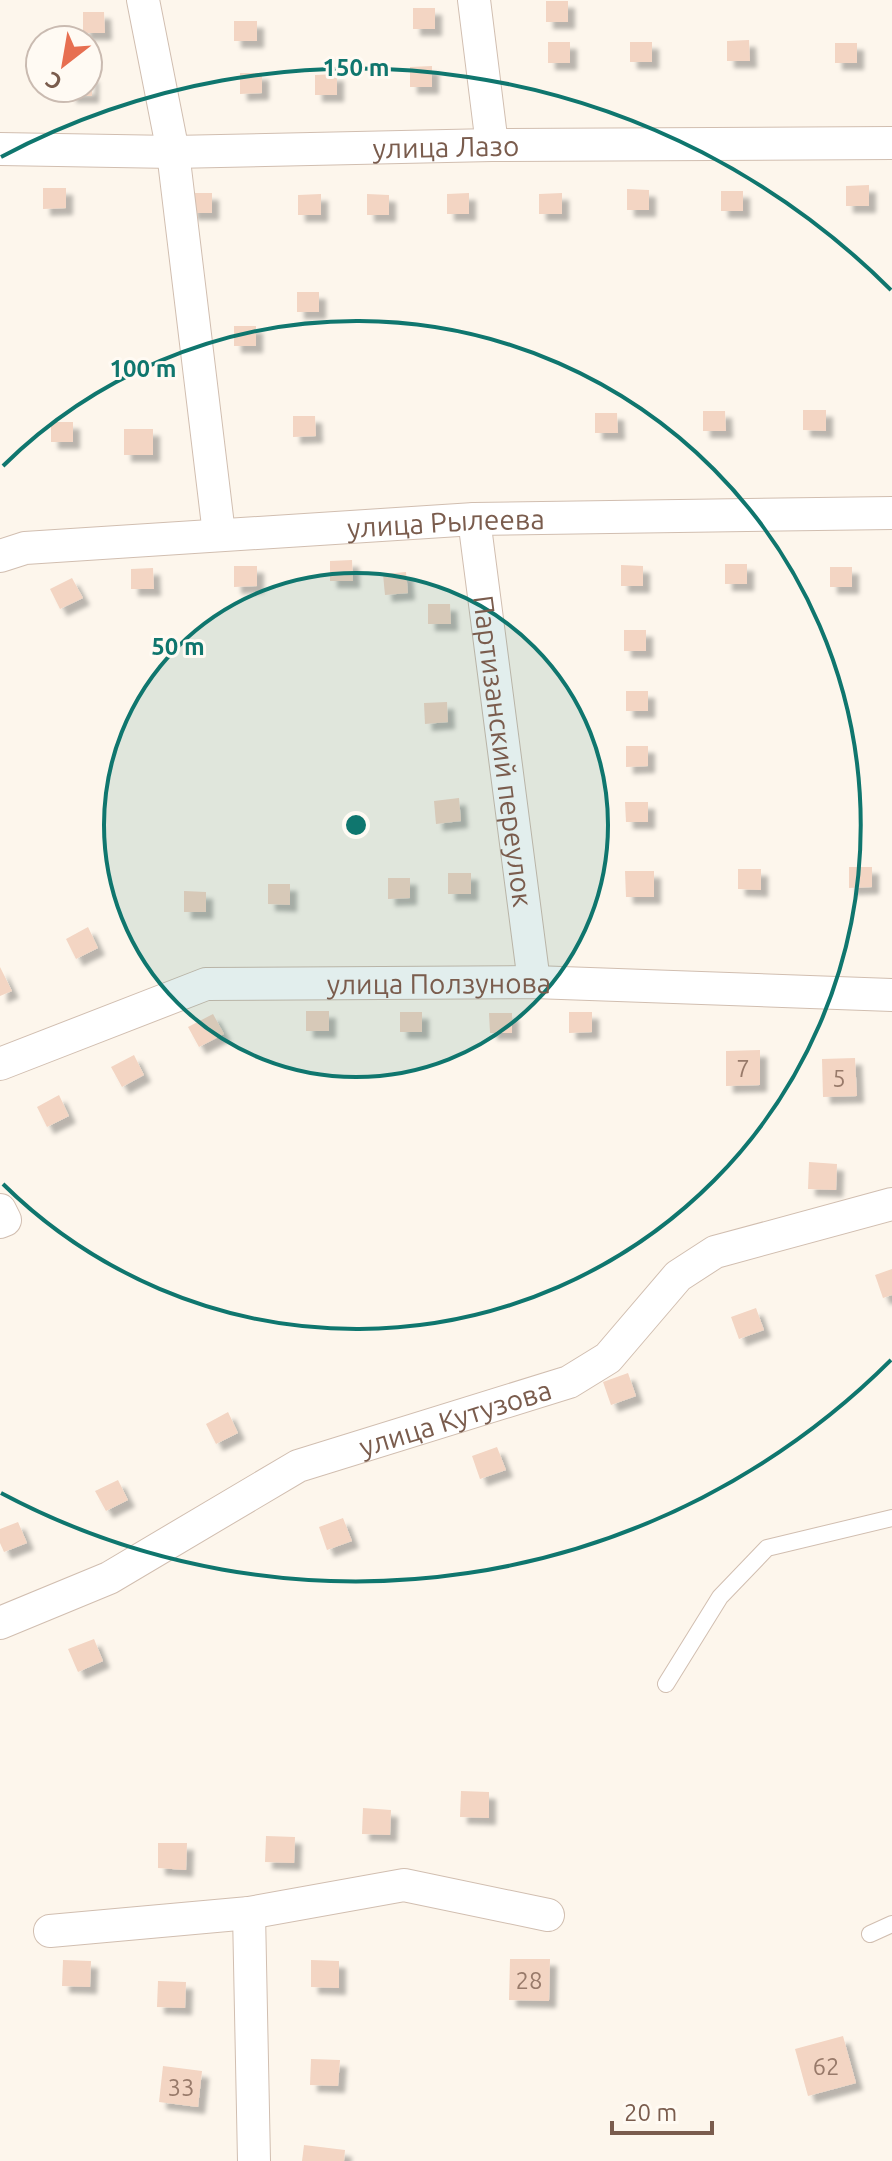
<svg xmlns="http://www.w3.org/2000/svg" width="892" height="2161" viewBox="0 0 892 2161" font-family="Ubuntu,sans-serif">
	<defs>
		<filter id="shadow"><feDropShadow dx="7" dy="7" stdDeviation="2" flood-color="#0004"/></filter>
	</defs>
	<rect width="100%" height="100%" fill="#fdf6ec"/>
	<g fill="#f3d5c3" filter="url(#shadow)">
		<rect x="546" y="1" width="22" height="21"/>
		<rect x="413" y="8" width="22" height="21"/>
		<polygon points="83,12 104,12 105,33 83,33"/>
		<rect x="234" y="21" width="23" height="20"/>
		<polygon points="749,40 750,61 727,61 727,41"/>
		<rect x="548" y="42" width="22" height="21"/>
		<rect x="630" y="42" width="22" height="20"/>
		<rect x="835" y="43" width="22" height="20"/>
		<polygon points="432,66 432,87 410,87 410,67"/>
		<polygon points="240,73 262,73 262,93 240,94"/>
		<polygon points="337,74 337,95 315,95 315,75"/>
		<polygon points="88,75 92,75 92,96 69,96 69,88 88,88"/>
		<polygon points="869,185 869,206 846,206 846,186"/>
		<polygon points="43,188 66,188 66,208 43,209"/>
		<polygon points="627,189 649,190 649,210 627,210"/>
		<rect x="721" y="191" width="22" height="20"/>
		<rect x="190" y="193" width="22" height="20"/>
		<polygon points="469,193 469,214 447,214 447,194"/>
		<polygon points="562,193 562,214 539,214 539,194"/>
		<polygon points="321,194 321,215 298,215 298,195"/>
		<polygon points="367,194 389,195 389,215 367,215"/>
		<rect x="297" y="292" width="22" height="20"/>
		<rect x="234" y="326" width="22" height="20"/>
		<polygon points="803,410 826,410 826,431 803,430"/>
		<polygon points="703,411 725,411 726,431 703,431"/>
		<polygon points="595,413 617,413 618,433 595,433"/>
		<polygon points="293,416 315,416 316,436 293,437"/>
		<rect x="51" y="422" width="22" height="20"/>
		<rect x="124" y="429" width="29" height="26"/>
		<polygon points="352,560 353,581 330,581 330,561"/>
		<rect x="725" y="564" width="22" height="20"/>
		<polygon points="621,565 643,566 643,586 621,586"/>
		<polygon points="234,566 257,566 257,586 234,587"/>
		<rect x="830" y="567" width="22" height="20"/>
		<polygon points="153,568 154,589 131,589 131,569"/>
		<polygon points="406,572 408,593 385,595 383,574"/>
		<polygon points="72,578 83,598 60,609 50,589"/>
		<polygon points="428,604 450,604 451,624 428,624"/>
		<rect x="624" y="630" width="22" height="21"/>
		<rect x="626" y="691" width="22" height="20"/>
		<polygon points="447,702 448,722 425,724 424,703"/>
		<polygon points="626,746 648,746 648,766 626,767"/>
		<polygon points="459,798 461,821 436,824 434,801"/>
		<polygon points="625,802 648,802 648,822 626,822"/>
		<polygon points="849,867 872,867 872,887 849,888"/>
		<polygon points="738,869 761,869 761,890 738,889"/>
		<polygon points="625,871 654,871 654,897 626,897"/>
		<rect x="448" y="873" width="23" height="21"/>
		<polygon points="388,878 410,878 410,898 388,899"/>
		<polygon points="268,884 290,884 290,905 268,904"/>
		<polygon points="184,891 206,892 206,912 184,912"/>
		<polygon points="88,927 98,948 76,959 66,939"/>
		<polygon points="0,967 12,991 0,996"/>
		<rect x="306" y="1011" width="23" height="20"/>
		<rect x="400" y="1012" width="22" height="20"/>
		<polygon points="569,1012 592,1012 592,1032 569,1033"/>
		<polygon points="489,1013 512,1013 512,1033 490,1033"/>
		<polygon points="213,1014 224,1034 199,1047 188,1027"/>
		<polygon points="760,1050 760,1085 726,1086 726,1051"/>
		<polygon points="134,1055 144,1075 122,1087 111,1067"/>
		<polygon points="855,1058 857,1096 823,1097 822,1059"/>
		<polygon points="59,1095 69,1116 47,1127 37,1107"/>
		<polygon points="809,1162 837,1164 836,1190 808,1189"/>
		<polygon points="892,1269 892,1295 883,1298 875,1275"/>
		<polygon points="756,1308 764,1330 739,1339 731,1317"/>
		<polygon points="628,1373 636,1396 611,1405 603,1382"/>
		<polygon points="228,1412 238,1433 216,1444 206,1424"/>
		<polygon points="497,1447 506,1470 480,1479 472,1456"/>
		<polygon points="118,1480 128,1500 106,1511 95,1491"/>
		<polygon points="343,1518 352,1541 327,1550 319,1527"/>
		<polygon points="18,1522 27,1543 4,1552 0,1543 0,1529"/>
		<polygon points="94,1639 103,1661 78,1672 68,1649"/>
		<polygon points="461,1791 489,1792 489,1818 460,1817"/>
		<polygon points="363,1808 391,1810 390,1835 362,1834"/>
		<polygon points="266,1836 295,1837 294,1863 265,1862"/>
		<polygon points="158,1843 187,1843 186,1870 158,1868"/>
		<polygon points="510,1959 550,1959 549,2001 509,2000"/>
		<polygon points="63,1960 91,1961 90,1987 62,1986"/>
		<polygon points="311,1960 339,1961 339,1988 311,1987"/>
		<polygon points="158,1981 186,1982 185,2008 157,2007"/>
		<polygon points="843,2036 856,2083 808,2096 795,2049"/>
		<polygon points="311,2059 340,2060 338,2086 310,2085"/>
		<polygon points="163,2066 202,2071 198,2107 159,2102"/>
		<polygon points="304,2145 345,2150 344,2161 302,2161"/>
	</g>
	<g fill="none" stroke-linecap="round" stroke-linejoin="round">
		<defs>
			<g id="lane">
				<polyline points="666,1684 720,1597 767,1548 892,1518"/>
				<polyline points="870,1934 892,1924"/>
			</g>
			<g id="street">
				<polyline points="143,0 173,152 219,534"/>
				<polyline points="474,0 492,145"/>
				<path id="s1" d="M0 149 173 152 492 145 892 143"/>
				<path id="s2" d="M474 519 534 982"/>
				<path id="s3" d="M0 556 25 548 474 519 892 513"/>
				<path id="s4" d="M0 1064 206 984 534 982 892 995"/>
				<polyline points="0,1210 5,1220 0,1222"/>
				<path id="s5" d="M0 1623 109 1578 298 1466 569 1382 608 1358 678 1276 715 1252 892 1204"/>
				<polyline points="249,1913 254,2161"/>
				<polyline points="50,1931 249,1913 404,1885 548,1915"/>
			</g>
		</defs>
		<use href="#lane" stroke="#d1beb0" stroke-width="18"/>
		<use href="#street" stroke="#d1beb0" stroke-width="34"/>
		<use href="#lane" stroke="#fff" stroke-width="16"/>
		<use href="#street" stroke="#fff" stroke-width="32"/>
	</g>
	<circle cx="356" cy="825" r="252" fill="#0f766e" fill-opacity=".12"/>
	<g fill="none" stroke="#0f766e" stroke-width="4">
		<circle cx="356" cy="825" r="252"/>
		<path d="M3 466A504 504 0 1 1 3 1184"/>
		<path d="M891 1360A757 757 0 0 1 1 1493M1 157A757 757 0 0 1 891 290"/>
	</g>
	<g text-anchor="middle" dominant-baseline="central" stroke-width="6" stroke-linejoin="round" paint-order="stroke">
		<g font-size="24" fill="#987a6a">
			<text x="743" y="1068">7</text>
			<text x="839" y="1078">5</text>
			<text x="529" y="1980">28</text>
			<text x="826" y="2066">62</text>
			<text x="181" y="2087">33</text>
		</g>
		<g font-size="28" fill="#7a5c4d" stroke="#fffaf3">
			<text stroke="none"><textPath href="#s1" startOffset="446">улица Лазо</textPath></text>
			<text stroke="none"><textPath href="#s3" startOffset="448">улица Рылеева</textPath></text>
			<text stroke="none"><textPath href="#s2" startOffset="234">Партизанский переулок</textPath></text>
			<text stroke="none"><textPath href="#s4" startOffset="454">улица Ползунова</textPath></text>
			<text stroke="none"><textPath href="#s5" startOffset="502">улица Кутузова</textPath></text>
		</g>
	</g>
	<circle cx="356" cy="825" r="12" fill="#0f766e" stroke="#fffaf3" stroke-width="4"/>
	<g font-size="24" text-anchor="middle" font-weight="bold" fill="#0f766e" stroke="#fffaf3" stroke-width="6" stroke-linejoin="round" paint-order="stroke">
		<text x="356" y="76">150 m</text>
		<text x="143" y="377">100 m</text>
		<text x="178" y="655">50 m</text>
	</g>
	<g transform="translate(64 64) rotate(211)"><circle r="38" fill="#fffaf3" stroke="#cabbb1" stroke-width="2"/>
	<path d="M0-6L14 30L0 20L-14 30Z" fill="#e76f51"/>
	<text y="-12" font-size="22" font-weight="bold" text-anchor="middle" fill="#7a5c4d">С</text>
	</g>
	<path d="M612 2121v12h100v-12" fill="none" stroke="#7a5c4d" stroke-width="4"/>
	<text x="624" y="2121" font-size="24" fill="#7a5c4d" stroke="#fffaf3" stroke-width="6" paint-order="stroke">20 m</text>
</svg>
